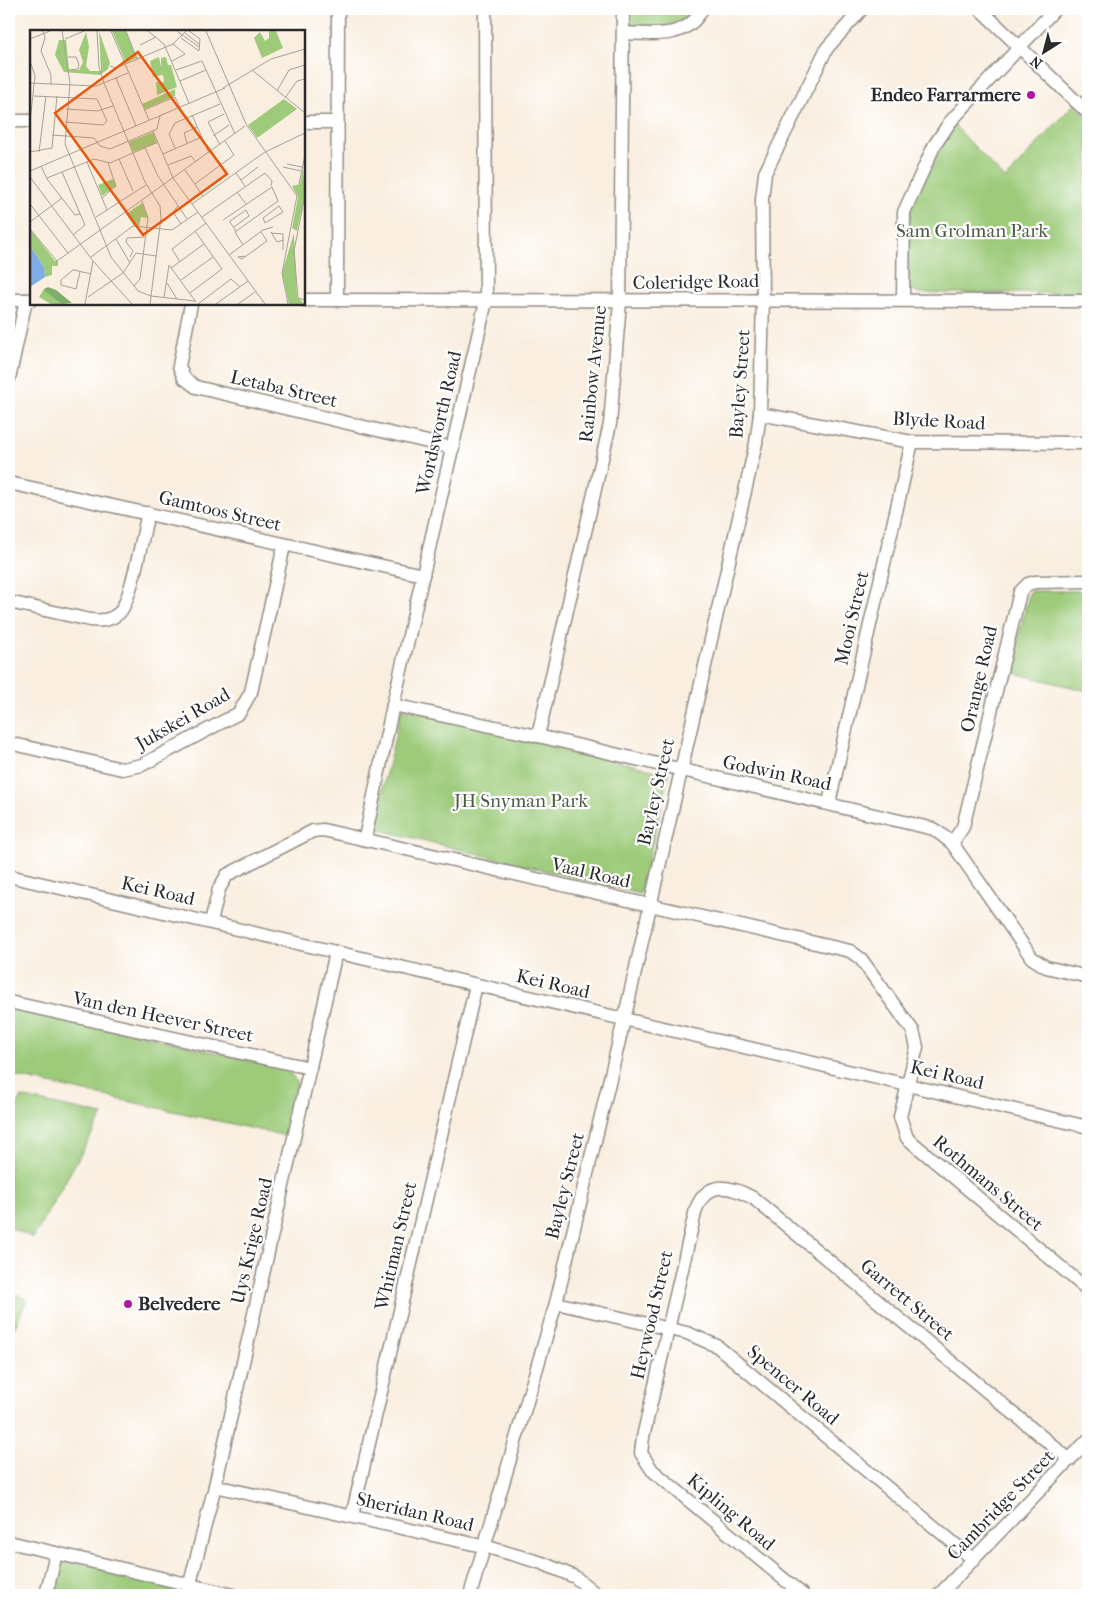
<svg xmlns="http://www.w3.org/2000/svg" width="1097" height="1604" viewBox="0 0 1097 1604" font-family="'IM FELL French Canon',serif">
	<rect width="100%" height="100%" fill="#fff"/>
	<filter id="ink" filterUnits="userSpaceOnUse"><feTurbulence type="fractalNoise" baseFrequency=".02" numOctaves="2"/><feDisplacementMap in="SourceGraphic" scale="10" xChannelSelector="R" yChannelSelector="G"/><feConvolveMatrix kernelMatrix="1 2 1 2 8 2 1 2 1" color-interpolation-filters="sRGB"/></filter>
	<filter id="wash" filterUnits="userSpaceOnUse"><feTurbulence type="fractalNoise" baseFrequency=".0096" numOctaves="4" result="noise"/><feDisplacementMap in="SourceGraphic" scale="20" xChannelSelector="R" yChannelSelector="G"/><feGaussianBlur stdDeviation="1.12" result="paint"/><feColorMatrix in="noise" values="0 0 0 0 0 0 0 0 0 0 0 0 0 0 0 0 0 1.4 0 .05"/><feComposite in="paint" operator="in"/></filter>
	<g filter="url(#wash)">
		<rect width="100%" height="100%" fill="#f9eedf"/>
		<g fill="#9dcb7a" stroke="#647b52">
			<polygon points="629,9 696,9 692,17 659,28 629,29"/>
			<polygon points="1074,104 1088,117 1088,293 919,293 908,287 910,207 953,124 1005,179"/>
			<polygon points="1030,591 1088,591 1088,691 1009,672"/>
			<polygon points="402,708 669,774 640,894 373,828"/>
			<polygon points="9,1004 281,1068 292,1075 298,1085 286,1136 9,1075"/>
			<polygon points="21,1097 103,1115 33,1238 9,1227 9,1122"/>
			<polygon points="9,1291 27,1300 9,1340"/>
			<polygon points="64,1559 170,1585 177,1590 178,1595 48,1595 60,1561"/>
		</g>
	</g>
	<g filter="url(#ink)">
		<g fill="none" stroke-linecap="round" stroke-linejoin="round">
			<defs>
				<g id="minor">
					<polyline points="980,9 1088,113"/>
					<path d="M623 33C652 34 687 40 702 9"/>
					<polyline points="9,121 31,121"/>
					<polyline points="304,122 336,122"/>
					<polyline points="9,300 31,300"/>
					<polyline points="304,300 1088,301"/>
					<polyline points="337,300 338,9"/>
					<polyline points="903,300 904,212 934,146 950,122 1055,9"/>
					<polyline points="191,304 179,366 184,378 196,387 453,448"/>
					<polyline points="9,379 26,300"/>
					<polyline points="760,414 912,442 1088,443"/>
					<polyline points="9,483 423,575"/>
					<path d="M9 602 90 620C100 621 110 621 119 613 131 602 143 533 148 513"/>
					<polyline points="393,705 538,736 934,829 952,843 1032,958 1046,967 1088,977"/>
					<polyline points="538,736 610,424 620,302 623,9"/>
					<polyline points="9,743 122,769 142,765 239,713 251,692 284,546"/>
					<polyline points="829,803 912,442"/>
					<polyline points="365,838 393,705 486,301 485,9"/>
					<polyline points="952,843 963,827 1020,592 1028,584 1035,582 1088,581"/>
					<polyline points="9,876 1088,1127"/>
					<polyline points="211,922 219,889 227,875 313,831 323,830 850,951 861,959 913,1031 917,1047 900,1117 907,1138 1088,1290"/>
					<polyline points="9,1002 310,1068"/>
					<polyline points="556,1303 687,1333 717,1346 974,1560"/>
					<polyline points="215,1486 491,1548 542,1563 575,1577 597,1595"/>
					<polyline points="352,1516 476,985"/>
					<polyline points="9,1542 233,1595"/>
					<polyline points="46,1595 56,1553"/>
					<polyline points="187,1595 215,1486 336,952"/>
					<polyline points="470,1595 556,1303 624,1020 756,443 760,414 763,300 762,199 765,173 827,48 862,9"/>
					<path d="M803 1595 652 1470 641 1453 643 1437 696 1209C708 1179 731 1186 753 1198L1070 1460"/>
					<polyline points="939,1595 1088,1440"/>
				</g>
			</defs>
			<use href="#minor" stroke="#928c85" stroke-width="15"/>
			<use href="#minor" stroke="#fff" stroke-width="12"/>
		</g>
	</g>
	<g fill="#b5179e" stroke="#fff" stroke-width="2">
		<circle cx="1031" cy="95" r="5"/>
		<circle cx="128" cy="1304" r="5"/>
	</g>
	<g text-anchor="middle" dominant-baseline="central" stroke-width="4.5" stroke-linejoin="round" paint-order="stroke">
		<g font-size="19" font-weight="bold" fill="#2b2b2b" stroke="#fff" text-anchor="end">
			<text x="1021" y="95">Endeo Farrarmere</text>
			<text x="138" y="1304" text-anchor="start">Belvedere</text>
		</g>
		<g font-size="19" fill="#4d5b43" stroke="#fff">
			<text x="972" y="231">Sam Grolman Park</text>
			<text x="521" y="801">JH Snyman Park</text>
		</g>
		<g font-size="19" fill="#2b2b2b" stroke="#fff">
			<text transform="translate(696 282) rotate(-1)">Coleridge Road</text>
			<text transform="translate(593 374) rotate(-84)">Rainbow Avenue</text>
			<text transform="translate(740 384) rotate(-86)">Bayley Street</text>
			<text transform="translate(284 389) rotate(13)">Letaba Street</text>
			<text transform="translate(939 421) rotate(3)">Blyde Road</text>
			<text transform="translate(439 423) rotate(-77)">Wordsworth Road</text>
			<text transform="translate(220 511) rotate(13)">Gamtoos Street</text>
			<text transform="translate(852 618) rotate(-77)">Mooi Street</text>
			<text transform="translate(979 679) rotate(-77)">Orange Road</text>
			<text transform="translate(183 719) rotate(-30)">Jukskei Road</text>
			<text transform="translate(777 773) rotate(12)">Godwin Road</text>
			<text transform="translate(656 792) rotate(-77)">Bayley Street</text>
			<text transform="translate(591 873) rotate(13)">Vaal Road</text>
			<text transform="translate(158 891) rotate(13)">Kei Road</text>
			<text transform="translate(553 984) rotate(13)">Kei Road</text>
			<text transform="translate(163 1017) rotate(12)">Van den Heever Street</text>
			<text transform="translate(947 1075) rotate(13)">Kei Road</text>
			<text transform="translate(988 1183) rotate(40)">Rothmans Street</text>
			<text transform="translate(565 1186) rotate(-76)">Bayley Street</text>
			<text transform="translate(252 1241) rotate(-77)">Uys Krige Road</text>
			<text transform="translate(396 1246) rotate(-77)">Whitman Street</text>
			<text transform="translate(907 1300) rotate(40)">Garrett Street</text>
			<text transform="translate(652 1315) rotate(-77)">Heywood Street</text>
			<text transform="translate(793 1385) rotate(40)">Spencer Road</text>
			<text transform="translate(1001 1505) rotate(-46)">Cambridge Street</text>
			<text transform="translate(415 1512) rotate(13)">Sheridan Road</text>
			<text transform="translate(731 1512) rotate(40)">Kipling Road</text>
		</g>
	</g>
	<g transform="translate(30 30)">
		<rect width="275" height="275" fill="#f9eedf"/>
		<path d="M69 1 80 33 78 39 70 45 34 42 25 25 29 10H36L39 40H49L53 32 49 20 56 2 59 17 56 36 60 41H71ZM82 1H96L106 28 96 33ZM239 1H246L253 18 232 28 224 8 230 2 235 11 239 8ZM129 27 131 37V28L136 27 138 35H141L147 57 127 65 126 52H134L133 45 123 47 120 31ZM145 59V66L115 79 112 74ZM254 69 267 79 227 108 218 95ZM123 102 127 113 103 122 99 112ZM273 138 275 164 267 201 262 198 268 167 262 156 270 154ZM83 149 86 156 72 166 68 155ZM112 173 118 188 111 187 109 196H104L96 184ZM0 199 25 231H28V236H22V245L15 247 14 237 0 216ZM264 203 267 267 275 274H259L252 243ZM14 259 29 269 32 274H21L9 267Z" fill="#9dcb7a"/>
		<path d="M18 257 26 260 42 273 32 274 16 262 14 259Z" fill="#7eaf6a"/>
		<path d="M0 216 14 237 15 247 0 257Z" fill="#7dace7"/>
		<path fill="none" stroke="#a7a097" stroke-width="1" d="M13 1 15 8 11 21 21 45V54M32 1 40 53 35 114 81 227 108 261 121 266 165 271M67 1 69 37 74 53 115 152 130 176 131 188 120 274M81 1 119 90M96 1 107 29M118 1 134 14 159 73M147 1 169 17M176 1 216 94 267 166 252 243 258 274M155 3 169 14M151 8 169 21 170 9 159 1M0 9 20 1M35 9 54 1M143 14 156 1M110 15 126 7M38 27H46L49 34 48 39 39 40M0 31 5 46 0 91M80 36 86 38 143 14 155 24 142 31M146 40 172 31 205 104M222 40 275 83M86 48 106 96M150 51 176 40M0 53 66 56 98 43M193 58 241 29 275 19M247 61 259 40 275 35M4 66 67 69 77 91 73 95 35 92M255 68 267 51 275 49M36 79 68 81 83 76M114 80 145 67 155 88M162 85 179 123M123 101 143 148 235 274M22 105 64 108 70 116 80 119 127 99 130 86M183 106 199 95M157 113 154 103 167 97M190 115 178 92 194 84M115 118 128 146 157 189M145 118 139 104 145 93 190 74M0 122 22 118 27 66M9 122 16 66M133 124 172 107M89 129 103 161M57 132 77 180M257 134 272 137M138 135 161 126 166 132M11 136 17 149 45 185 50 184M253 137 271 141M155 140 173 166M0 141 195 58M32 142 55 195 43 205M206 143 215 156M0 147 63 231 102 274M17 148 64 129 80 133 128 112M211 150 228 137M165 154 204 125 195 111M269 154 275 125M207 162 216 174M275 165 264 221 268 268 275 270M72 168 86 156 78 133M0 174 38 223M162 174 235 122 275 103M148 176 143 182 151 194M249 176 253 182 235 193 233 188ZM66 187 116 155M172 187 235 143 242 151 241 156M193 190 242 157 248 171 205 202 213 215M0 192 32 168M204 197 219 186 216 180 200 191V192L206 201M0 199 27 231 215 96M241 202 247 212 254 210M241 203 253 204V220M86 209 100 233M199 225 233 200 243 197M215 226 208 227 212 229 237 211 231 202M61 227 103 196 142 200 168 182M100 227 103 221 96 212 97 208 115 207M150 232 142 219 176 193M139 235 166 272M141 238 174 214M50 242 46 259 31 255V250L43 240H44L61 244M151 250 183 227M137 253 147 269M104 256 110 249 118 188 112 171M160 263 192 239 165 201M58 267 93 243 106 223 126 226M134 268 139 235M55 274 63 231M168 274 201 249 210 257M186 274 218 251M208 274 225 262"/>
		<path fill="#e8590c" fill-opacity="0.15" stroke="#e8590c" stroke-width="2.5" d="M108 22 197 144 113 205 25 83Z"/>
		<rect width="275" height="275" fill="none" stroke="#2b2b2b" stroke-width="2.5"/>
	</g>
	<rect width="1097" height="1604" fill="none" stroke="#fff" stroke-width="30"/>
	<g transform="translate(1044 52) rotate(216)" stroke="#ffffff" stroke-width="4" paint-order="stroke">
	<path d="M0-4L9 19L0 12L-9 19Z" fill="#2b2b2b"/>
	<text y="-8" font-size="14" font-weight="bold" text-anchor="middle" fill="#2b2b2b">N</text>
	</g>
</svg>
